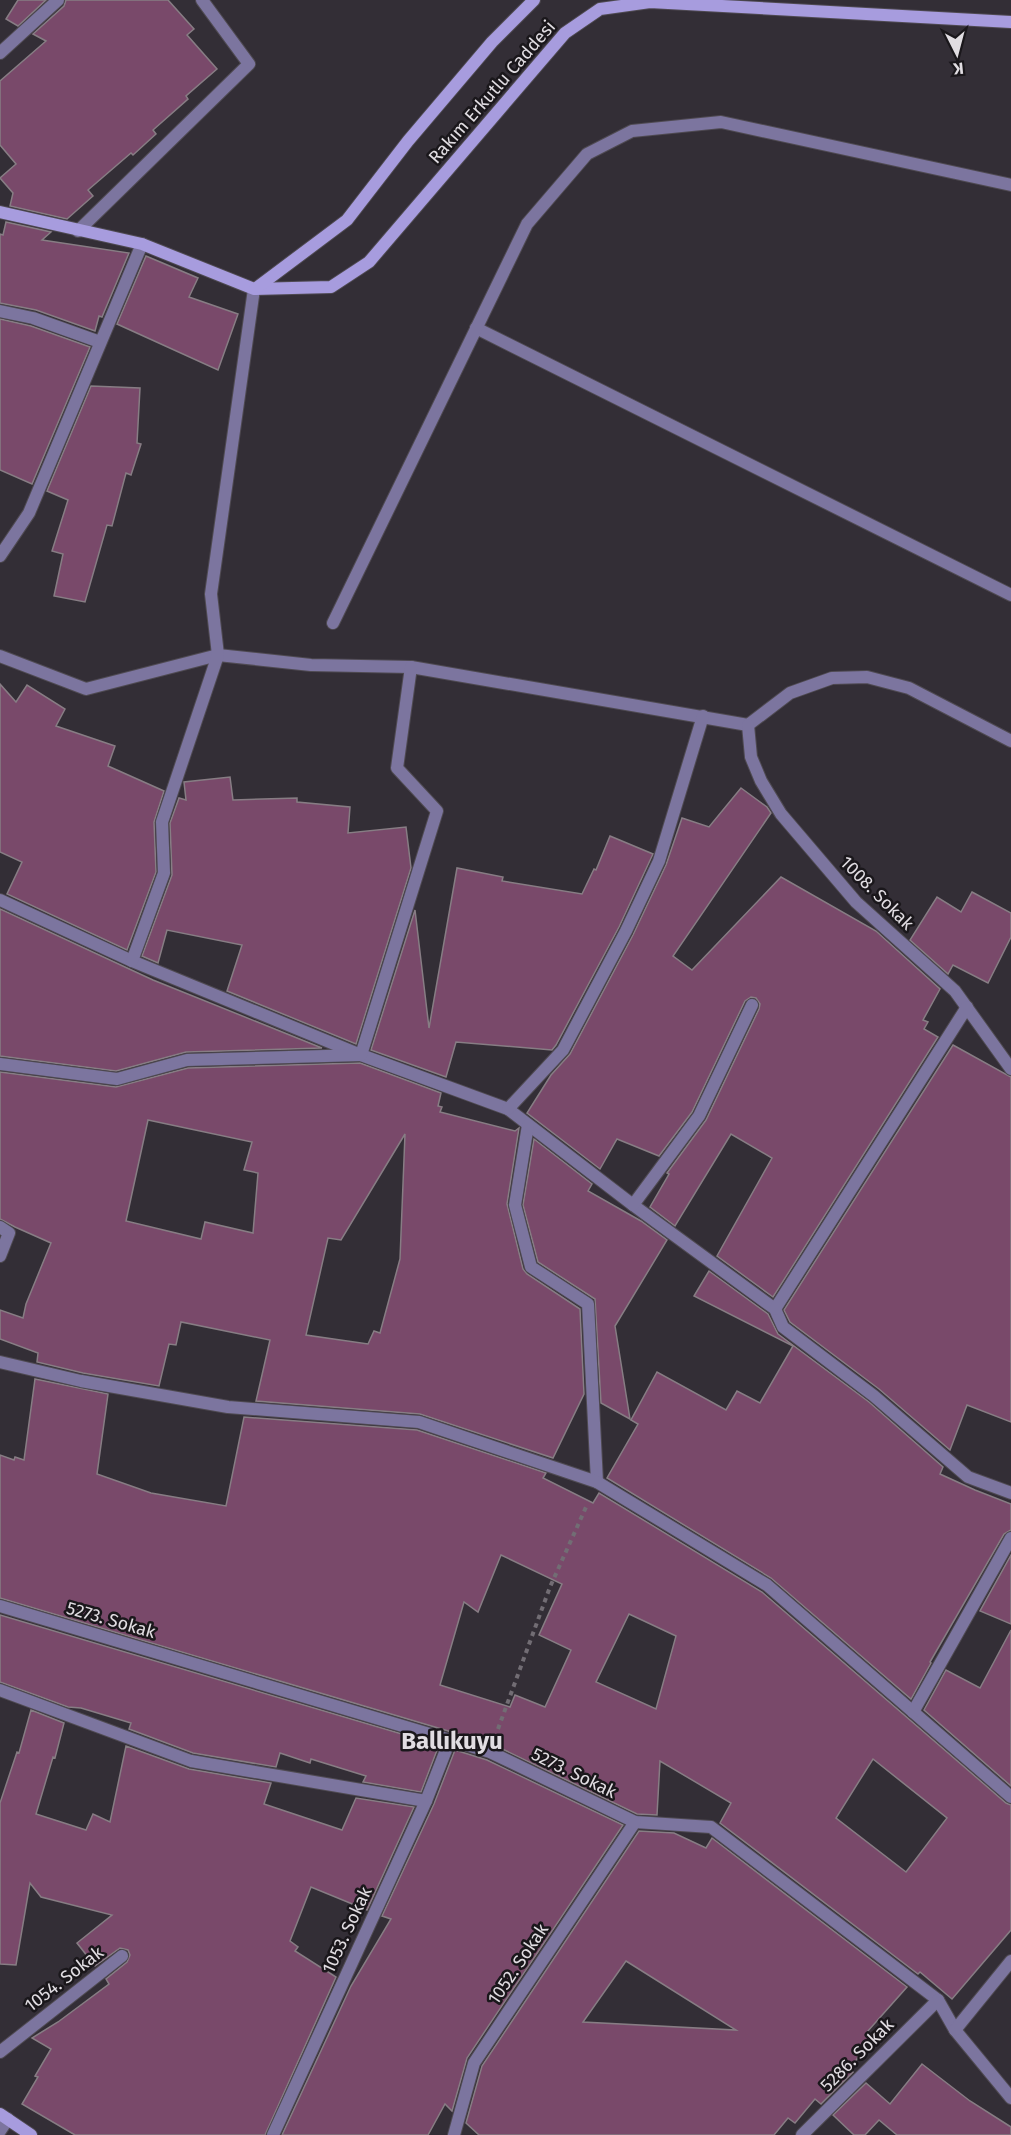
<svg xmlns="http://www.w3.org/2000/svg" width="1011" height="2135" viewBox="0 0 1011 2135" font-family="'Fira Sans',sans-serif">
	<rect width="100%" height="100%" fill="#332e36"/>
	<g fill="#79496a" stroke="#877d84" stroke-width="1.5" fill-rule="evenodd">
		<polygon points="18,0 46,0 18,26 6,19"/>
		<polygon points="66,0 168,0 194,29 187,35 217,69 186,96 188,99 153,130 156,134 133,155 131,153 88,190 93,196 67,219 10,206 13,193 0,178 16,164 0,145 0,81 46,41 33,34 64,6"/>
		<polygon points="6,222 51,232 42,240 129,253 102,317 99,316 95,331 36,310 0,303 0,234 3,235"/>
		<polygon points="146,256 198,278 189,297 238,314 218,370 117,324"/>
		<polygon points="0,319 31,326 90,347 32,484 0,470"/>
		<polygon points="91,386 140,388 137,443 141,444 131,475 126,473 112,526 107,525 85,602 54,596 63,554 52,551 68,500 47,491"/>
		<polygon points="0,684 16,702 27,685 65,709 56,726 115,746 108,766 164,791 154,822 156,872 127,950 7,894 22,862 0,852"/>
		<polygon points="230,777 233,800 297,798 297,802 350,807 348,833 406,827 411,868 356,1044 227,991 242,945 167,930 158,963 142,956 172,875 170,823 179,798 186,800 184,782"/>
		<polygon points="741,788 767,807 771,813 673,956 692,970 781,877 876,931 940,989 923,1020 928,1022 924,1029 938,1037 773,1297 717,1256 772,1158 731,1134 675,1226 650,1207 669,1174 667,1173 706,1120 759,1009 760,1004 756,998 751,997 745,1001 692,1112 659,1156 617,1139 600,1169 527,1113 551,1075 570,1054 633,935 666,865 682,818 709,827"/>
		<polygon points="610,836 653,854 619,927 556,1045 552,1050 456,1042 446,1077 371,1050 415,910 429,1028 457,868 503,877 502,881 582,894 594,869 596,870"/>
		<polygon points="972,892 1011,913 1011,937 988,983 953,965 948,974 910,940 937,897 961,912"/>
		<polygon points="0,909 153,980 322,1048 186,1052 116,1071 0,1056"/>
		<polygon points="953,1045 1011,1077 1011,1422 967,1405 950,1450 879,1389 790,1322 784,1310"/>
		<path d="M360 1063 441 1093 438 1106 442 1107 440 1112 515 1131 519 1128 507 1204 523 1269 527 1274 580 1309 584 1394 553 1458 420 1414 256 1401 270 1340 181 1322 176 1345 169 1344 159 1386 83 1373 37 1362 38 1353 0 1339V1310L23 1318 26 1304 51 1243 15 1227 0 1219V1072L116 1087 188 1068ZM148 1120 252 1142 244 1170 258 1173 253 1233 205 1222 201 1239 126 1221ZM405 1134 400 1259 380 1333 374 1331 368 1344 306 1335 328 1238 341 1240Z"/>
		<polygon points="534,1139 592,1184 588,1191 641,1221 667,1240 615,1326 630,1419 601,1403 595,1299 538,1262 523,1205"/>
		<polygon points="709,1271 768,1314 778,1334 869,1402 943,1467 940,1474 975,1490 1011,1504 1011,1530 1004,1534 930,1662 931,1663 911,1699 771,1578 607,1478 638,1424 631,1420 657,1372 726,1410 737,1391 760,1403 793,1346 694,1296"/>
		<path d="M35 1379 108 1394 97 1474 151 1493 226 1506 244 1417 417 1430 546 1473 543 1478 593 1503 599 1493 762 1592 1006 1803 1011 1805V1930L952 1999 920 1972 918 1974 720 1823 731 1803 660 1761 657 1815 637 1814 492 1744 0 1598V1455L14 1460 15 1457 24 1460ZM501 1555 562 1584 539 1635 571 1650 545 1707 515 1695 510 1707 440 1685 464 1602 478 1612ZM629 1614 676 1636 656 1709 596 1682ZM873 1759 947 1818 906 1872 836 1818Z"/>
		<polygon points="1011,1555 1011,1624 980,1611"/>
		<polygon points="0,1615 439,1745 421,1792 363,1782 366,1776 311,1759 310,1763 280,1753 276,1767 193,1753 129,1729 131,1723 81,1708 68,1707 0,1682"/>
		<polygon points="1011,1630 1011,1786 924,1710 946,1670 980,1688"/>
		<polygon points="31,1710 64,1723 55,1758 53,1757 36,1814 86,1830 93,1814 110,1822 126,1746 189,1769 271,1783 264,1804 342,1830 356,1798 414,1807 367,1910 311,1887 290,1941 298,1947 295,1951 336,1977 265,2135 75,2135 22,2104 38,2077 35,2076 51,2049 32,2038 58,2022 109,1984 106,1979 127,1962 130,1955 128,1950 120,1948 95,1966 77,1943 112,1915 41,1897 30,1883 16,1965 0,1964 0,1803 17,1752 19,1753"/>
		<polygon points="455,1750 487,1760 623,1825 467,2058 452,2111 445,2104 428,2135 282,2135 351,1986 391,1919 382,1916 434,1804"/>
		<path d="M639 1831 674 1833 706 1848 712 1838 907 1987 867 2032 872 2035 850 2070 853 2072 821 2104 815 2099 795 2123 788 2118 774 2135H479L466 2123 482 2066ZM626 1961 736 2030 583 2022Z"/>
		<polygon points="922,2064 970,2101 1011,2127 1011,2135 897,2135 879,2120 865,2135 854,2135 833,2115 866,2083 890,2104"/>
	</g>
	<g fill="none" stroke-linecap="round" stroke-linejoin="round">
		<defs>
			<g id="lane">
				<polyline points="476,328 1011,595"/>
				<polyline points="333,623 527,224 587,154 632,131 721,122 1011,185"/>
			</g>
			<g id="street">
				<polyline points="0,53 58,0"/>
				<polyline points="78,231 249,64 202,0"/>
				<polyline points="0,311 33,318 100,342"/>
				<polyline points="0,556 29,513 142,244"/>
				<polyline points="0,656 86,689 218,655 311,665 411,667 748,725 790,693 832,678 867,677 909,688 1011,741"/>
				<polyline points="748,725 751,757 761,781 781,814 856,902 955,991 1011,1069"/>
				<polyline points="0,900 132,961 361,1055 508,1109 633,1205 775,1309 783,1327 874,1396 968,1477 1011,1493"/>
				<polyline points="132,961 164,873 162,822 218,655 211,594 254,289"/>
				<polyline points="0,1064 117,1079 187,1060 361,1055 437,811 397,768 411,667"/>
				<polyline points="508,1109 563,1050 626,931 659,861 703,716"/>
				<polyline points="528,1125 515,1205 531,1267 588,1304 597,1482"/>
				<polyline points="633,1205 699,1116 752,1005"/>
				<polyline points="0,1227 9,1233 0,1256"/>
				<polyline points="775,1309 967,1007"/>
				<polyline points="0,1362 81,1381 228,1407 419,1422 597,1482 767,1585 1011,1797"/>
				<polyline points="0,1606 490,1752 635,1822 711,1827 938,2000 955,2030 1011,2098"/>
				<polyline points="0,1690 191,1761 426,1801"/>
				<polyline points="913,1712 1011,1538"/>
				<polyline points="955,2030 1011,1961"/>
				<polyline points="0,2052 122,1956"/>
				<polyline points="0,2131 8,2119"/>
				<polyline points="273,2135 426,1801 450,1740"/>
				<polyline points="454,2135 474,2063 635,1822"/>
				<polyline points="802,2135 938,2000"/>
			</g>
			<g id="secondary">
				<polyline points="0,212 142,244 254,289 331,287 369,262 565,33 600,9 650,2 1011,22"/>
				<polyline points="255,289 347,220 408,141 492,42 534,0"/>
				<polyline points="0,2114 31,2135"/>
			</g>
		</defs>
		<use href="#lane" stroke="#4f4a52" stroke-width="14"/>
		<use href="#street" stroke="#4f4a52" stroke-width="14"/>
		<use href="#secondary" stroke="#4f4a52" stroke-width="14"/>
		<polyline stroke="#726d74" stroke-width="4" stroke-dasharray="4.5 4.5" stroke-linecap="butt" points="498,1729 550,1587 587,1505"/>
		<use href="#lane" stroke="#7c759f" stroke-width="12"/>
		<use href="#street" stroke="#7c759f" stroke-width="12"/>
		<use href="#secondary" stroke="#a79cde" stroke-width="12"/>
	</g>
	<g text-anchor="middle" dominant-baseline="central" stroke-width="5" stroke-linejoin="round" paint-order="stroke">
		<g font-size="18" fill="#e1dde2" stroke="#1a171b">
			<text transform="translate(492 92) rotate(-49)">Rakım Erkutlu Caddesi</text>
			<text transform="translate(877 893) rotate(45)">1008. Sokak</text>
			<text transform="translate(111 1620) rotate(16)">5273. Sokak</text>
			<text transform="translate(574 1773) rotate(26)">5273. Sokak</text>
			<text transform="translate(347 1930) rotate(-65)">1053. Sokak</text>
			<text transform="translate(518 1964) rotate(-56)">1052. Sokak</text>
			<text transform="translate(64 1979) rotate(-38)">1054. Sokak</text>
			<text transform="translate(857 2055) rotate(-45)">5286. Sokak</text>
		</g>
		<g font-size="24" font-weight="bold" fill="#e1dde2" stroke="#1a171b">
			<text x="452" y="1741">Ballıkuyu</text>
		</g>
	</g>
	<g transform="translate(957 54) rotate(174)" stroke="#1a171b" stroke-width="4.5" paint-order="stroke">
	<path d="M0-4.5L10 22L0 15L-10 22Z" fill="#e1dde2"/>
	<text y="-9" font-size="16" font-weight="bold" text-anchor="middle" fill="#e1dde2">K</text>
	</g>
</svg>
